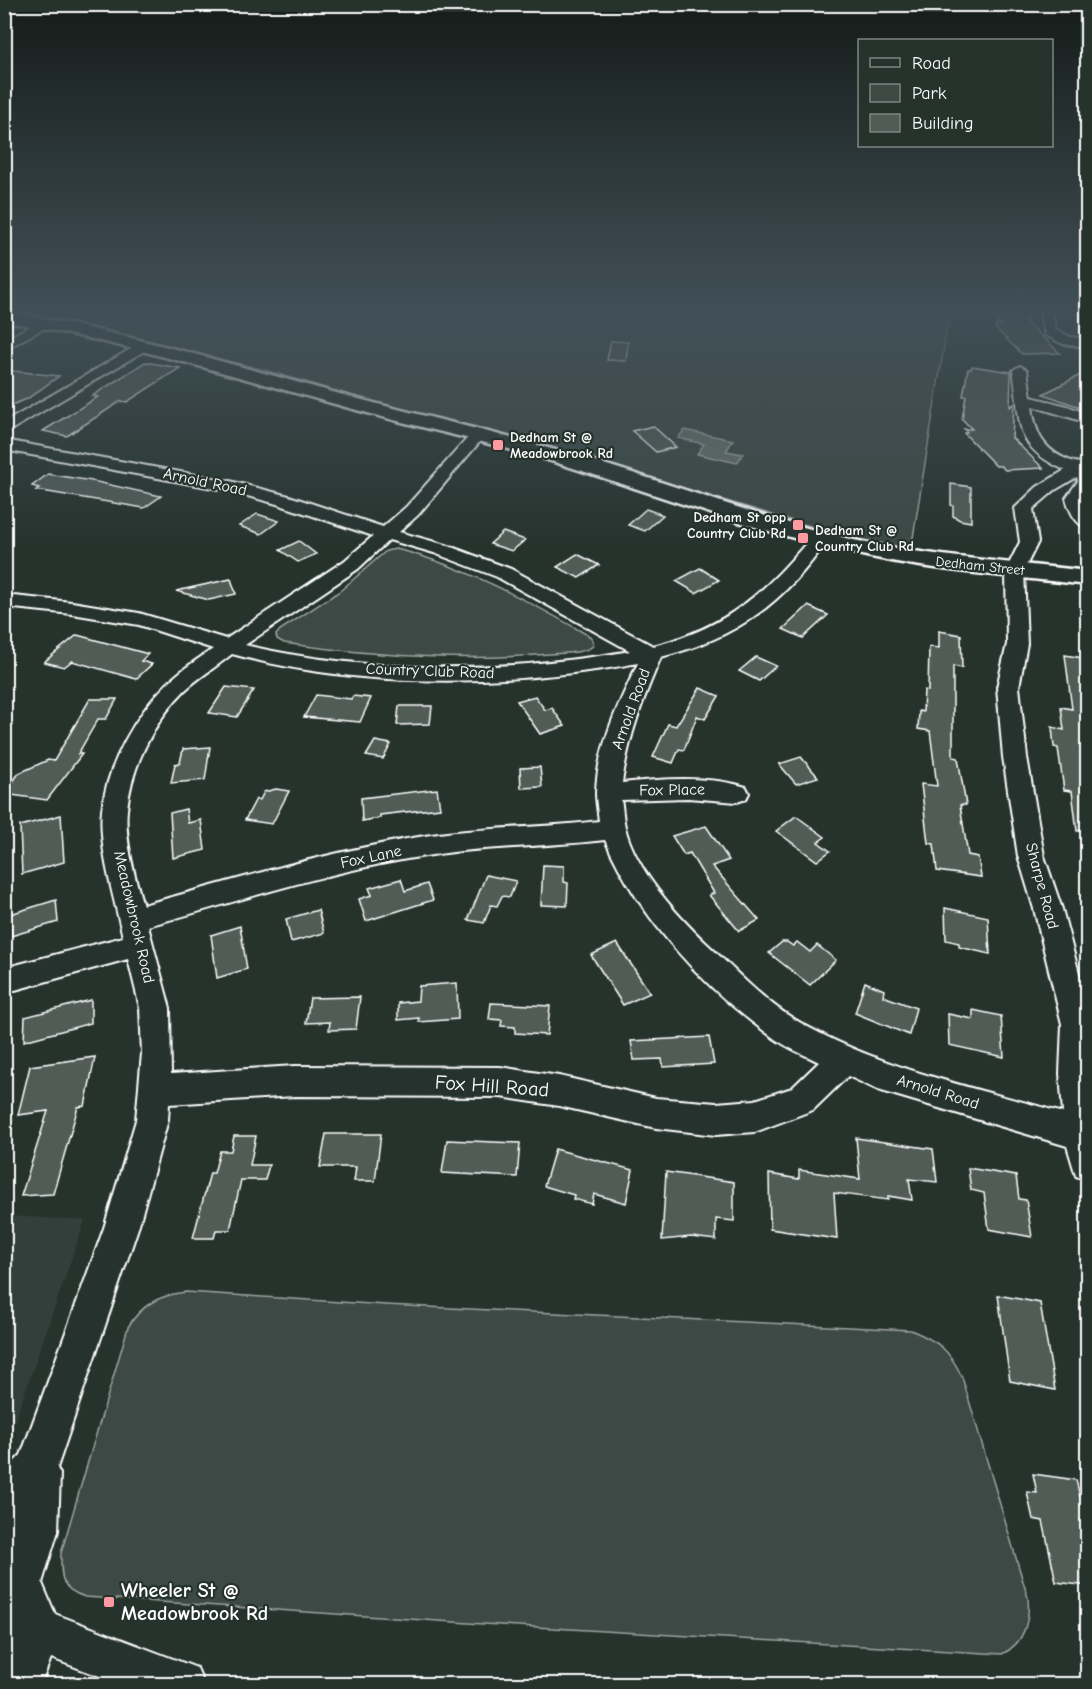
<svg xmlns="http://www.w3.org/2000/svg" width="1092" height="1689" viewBox="0 0 1092 1689" font-family="'Comic Neue',sans-serif">
	<rect width="100%" height="100%" fill="#26332d"/>
	<filter id="ink" filterUnits="userSpaceOnUse"><feTurbulence type="fractalNoise" baseFrequency=".0167" numOctaves="2"/><feDisplacementMap in="SourceGraphic" scale="12" xChannelSelector="R" yChannelSelector="G"/><feConvolveMatrix kernelMatrix="1 2 1 2 8 2 1 2 1" color-interpolation-filters="sRGB"/></filter>
	<g filter="url(#ink)">
		<polygon fill="#333f3a" points="5,1216 85,1220 5,1449 4,1216"/>
		<g fill="#3e4944" stroke="#9ea4a2" stroke-width="1.5">
			<polygon points="5,309 950,309 911,550 853,539 581,457 416,415 262,369"/>
			<path d="M396 549C459 564 535 604 591 637L594 645C585 654 563 653 550 654 460 662 373 656 284 643L277 639 276 635 280 630 340 591 386 551Z"/>
			<path d="M186 1292 386 1305 911 1330C939 1342 949 1349 962 1377L1028 1598C1030 1621 1024 1644 1002 1654L483 1624 85 1597C60 1589 61 1578 61 1553L128 1327C142 1304 160 1295 186 1292Z"/>
		</g>
		<polygon fill="#67706c" stroke="#a4a9a7" stroke-width="1.5" points="684,430 733,440 726,451 743,454 737,463 697,454 704,444 678,438"/>
		<g fill="#515c57" stroke="#fff" stroke-width="1.5">
			<polygon points="985,309 1035,309 1025,321 1060,353 1022,354 995,328 997,328 995,325 1001,325"/>
			<polygon points="611,341 628,342 626,361 607,360"/>
			<polygon points="145,362 180,368 127,402 121,401 67,436 43,431 98,397 92,396"/>
			<polygon points="972,366 1011,372 1010,407 1014,404 1012,438 1043,468 1005,470 1001,466 996,466 964,433 967,432 964,429 972,429 962,419 966,396 963,396 968,369 971,369"/>
			<polygon points="4,370 59,376 27,399 4,408"/>
			<polygon points="1088,371 1088,410 1043,394"/>
			<polygon points="653,426 676,447 656,452 632,431"/>
			<polygon points="48,474 92,481 161,496 144,508 36,490 39,488 32,486"/>
			<polygon points="951,484 971,487 971,522 960,520 953,516 953,506 951,505"/>
			<polygon points="646,509 663,515 645,531 628,525"/>
			<polygon points="257,514 279,521 261,534 239,526"/>
			<polygon points="503,532 525,540 512,551 490,544"/>
			<polygon points="299,541 316,554 298,562 280,550"/>
			<polygon points="577,554 599,565 579,578 557,567"/>
			<polygon points="700,568 719,580 696,593 676,581"/>
			<polygon points="231,579 236,594 209,600 176,591"/>
			<polygon points="808,606 828,615 803,638 783,629"/>
			<polygon points="939,631 961,635 962,668 953,666 953,757 958,758 966,805 960,805 968,855 978,857 981,877 937,871 934,844 928,843 921,784 937,786 930,731 918,729 919,711 923,712 924,690 928,691 929,647 939,648"/>
			<polygon points="77,635 148,654 141,661 152,664 136,679 72,661 64,667 44,662"/>
			<polygon points="1065,655 1088,659 1088,830 1077,831 1072,791 1064,790 1058,748 1054,747 1052,727 1064,730 1061,707 1072,709"/>
			<polygon points="756,657 776,666 759,681 739,671"/>
			<polygon points="226,687 254,690 237,717 209,713"/>
			<polygon points="700,688 719,696 705,719 697,716 684,750 679,749 673,763 653,757 668,724 676,726"/>
			<polygon points="316,695 351,699 353,696 371,698 360,722 304,717"/>
			<polygon points="535,696 545,710 552,708 565,726 540,734 517,701"/>
			<polygon points="90,699 117,699 106,719 98,719 78,754 82,754 47,800 4,794 19,773 48,760 54,761"/>
			<polygon points="399,706 432,706 430,724 397,725"/>
			<polygon points="375,741 391,744 383,759 366,756"/>
			<polygon points="210,747 205,780 171,783 175,764 180,763 183,749"/>
			<polygon points="801,757 818,777 796,784 779,764"/>
			<polygon points="540,767 542,787 521,788 520,768"/>
			<polygon points="276,789 289,791 272,824 245,820 256,799 260,800 264,792"/>
			<polygon points="437,789 440,808 380,815 380,818 362,821 361,798"/>
			<polygon points="186,809 188,823 201,820 205,850 173,858 170,813"/>
			<polygon points="61,815 64,862 22,874 20,826"/>
			<polygon points="796,816 825,837 818,842 830,851 817,861 776,831"/>
			<polygon points="706,826 729,860 712,866 759,920 739,931 709,895 714,893 690,853 684,855 672,836"/>
			<polygon points="543,865 564,866 564,882 568,883 567,906 541,905"/>
			<polygon points="486,875 516,881 510,897 502,896 497,906 491,905 484,923 468,920"/>
			<polygon points="401,879 405,891 427,884 433,900 366,921 359,899 372,895 369,888"/>
			<polygon points="56,900 58,922 11,936 10,914"/>
			<polygon points="945,908 988,917 990,954 959,947 959,943 946,940"/>
			<polygon points="318,910 324,933 291,942 286,919"/>
			<polygon points="240,926 247,969 217,978 211,935"/>
			<polygon points="782,942 787,942 793,946 797,942 810,952 817,945 836,960 810,985 769,953"/>
			<polygon points="617,943 650,993 623,1005 591,955"/>
			<polygon points="865,982 884,990 883,996 916,1008 909,1035 855,1013"/>
			<polygon points="457,983 458,1019 419,1022 419,1018 398,1020 398,1003 418,1001 419,986"/>
			<polygon points="360,997 356,1029 329,1030 330,1022 306,1023 310,998"/>
			<polygon points="91,1000 91,1023 24,1041 25,1017"/>
			<polygon points="491,1003 550,1006 547,1035 515,1033 515,1027 501,1026 502,1020 489,1019"/>
			<polygon points="973,1010 1001,1016 1004,1057 949,1045 948,1014 973,1019"/>
			<polygon points="709,1037 714,1064 663,1067 662,1059 634,1060 631,1041"/>
			<polygon points="95,1057 85,1106 78,1107 53,1194 21,1196 48,1111 18,1115 30,1066"/>
			<polygon points="326,1134 381,1134 375,1181 354,1181 356,1167 320,1167"/>
			<polygon points="234,1136 256,1136 250,1165 269,1165 265,1180 241,1180 230,1230 216,1230 214,1238 193,1238 210,1173 214,1173 220,1151 231,1151"/>
			<polygon points="856,1138 933,1149 937,1182 909,1179 912,1200 888,1196 888,1200 834,1193 837,1239 770,1229 769,1174 799,1179 799,1170 860,1179"/>
			<polygon points="447,1140 520,1143 517,1177 442,1173"/>
			<polygon points="555,1149 633,1170 626,1203 594,1194 592,1204 573,1199 574,1195 544,1186"/>
			<polygon points="968,1168 1016,1176 1019,1199 1026,1200 1032,1237 989,1229 984,1193 971,1190"/>
			<polygon points="666,1172 734,1182 734,1221 716,1219 716,1240 691,1237 662,1240"/>
			<polygon points="998,1295 1040,1303 1055,1390 1010,1381"/>
			<polygon points="1033,1474 1076,1480 1088,1529 1088,1586 1056,1582 1043,1521 1033,1519 1027,1492 1037,1493"/>
		</g>
		<g fill="none" stroke-linecap="round" stroke-linejoin="round">
			<defs>
				<g id="minor">
					<polygon points="1043,309 1056,309 1052,314 1056,330 1071,337 1088,339 1088,347 1063,344 1045,335 1040,314"/>
					<polygon points="44,319 50,323 48,326 4,350 4,340"/>
					<polygon points="141,343 148,347 146,350 4,434 4,423"/>
					<path d="M1020 366 1027 370 1031 397 1067 406 1088 414V423L1032 406C1035 431 1041 447 1064 458 1073 462 1078 464 1088 462V491L1082 498 1088 511V528C1075 525 1069 509 1066 498L1078 481 1077 477 1055 490 1033 509 1038 542 1024 570 1027 644 1019 687 1027 757 1044 856 1062 909 1088 1007V1180L1076 1176 1067 1146 878 1090 848 1076 813 1110 755 1132 716 1135 656 1128 559 1106 500 1097 295 1096 169 1104 168 1120 138 1228 57 1468 60 1474 58 1531 42 1583 55 1614 197 1668 204 1684H121L51 1658 41 1684H4V1661L11 1627 10 1613 4 1607V1559L11 1544 4 1547V1477L8 1468 21 1455 104 1228 136 1120 142 1053 140 1008 128 959 4 993V968L123 937C115 901 98 846 102 810 107 765 136 713 169 682 182 669 198 659 213 649L139 625 72 614 4 607V595L72 602 139 613 226 639 344 561 373 536 277 504 229 491 4 450V440L230 481 289 496 383 527 406 507 472 433H482L485 436 482 439 418 515 399 532 446 545 511 569 653 646C729 627 765 592 814 534H826L829 538C785 602 737 638 661 657 643 699 628 738 622 783 661 779 707 775 746 787L749 793 746 799 737 802 688 798 621 800C623 809 623 819 625 827 635 869 675 913 705 942 733 968 761 999 794 1019 876 1068 972 1087 1063 1113L1060 1073 1062 1024 1034 909 1018 856 1003 757 997 687 1007 644 1006 570 1020 542 1015 508 1037 487 1065 470C1010 446 1022 420 1013 370ZM389 540 434 553 497 577 630 651C505 673 370 674 245 645L358 569ZM232 654C357 689 510 687 638 663 619 703 597 747 596 793 596 802 598 812 599 821 544 828 487 827 431 835 333 850 238 879 143 905 135 878 124 838 127 810 131 767 154 721 184 691 198 678 216 667 232 654ZM605 840C639 917 702 987 771 1036 785 1047 803 1054 819 1062L792 1088 755 1100 716 1103 656 1098 559 1076 500 1067 295 1066 171 1074 170 1008 148 926C242 900 335 869 432 855 489 846 547 847 605 840Z"/>
				</g>
				<path id="major" d="M4 311C120 331 234 365 347 396 418 415 489 431 559 451 658 478 754 517 854 540 931 557 1010 562 1088 571V585C1008 576 927 571 849 552 747 529 648 491 548 460 484 441 417 427 353 409 238 377 122 342 4 321Z"/>
			</defs>
			<use href="#minor" stroke="#fff" stroke-width="4"/>
			<use href="#major" stroke="#fff" stroke-width="5"/>
			<use href="#minor" fill="#26332d" fill-rule="evenodd"/>
			<use href="#major" fill="#26332d" fill-rule="evenodd"/>
		</g>
	</g>
	<linearGradient id="sky" x2="0" y2="1"><stop stop-color="#151c19"/><stop offset="0.57" stop-color="#415057"/><stop offset="1" stop-color="#415057" stop-opacity="0"/></linearGradient>
	<rect width="1092" height="546" fill="url(#sky)"/>
	<g fill="#ff9aa2" stroke="#26332d" stroke-width="2">
		<rect x="492" y="439" width="12" height="12" rx="3"/>
		<rect x="792" y="519" width="12" height="12" rx="3"/>
		<rect x="797" y="532" width="12" height="12" rx="3"/>
		<rect x="103" y="1596" width="12" height="12" rx="3"/>
	</g>
	<g text-anchor="middle" dominant-baseline="central" stroke-width="4.5" stroke-linejoin="round" paint-order="stroke">
		<g font-size="14" font-weight="bold" fill="#fff" stroke="#26332d" text-anchor="start">
			<text x="510" y="437">Dedham St @<tspan x="510" dy="16">Meadowbrook Rd</tspan></text>
			<text x="786" y="517" text-anchor="end">Dedham St opp<tspan x="786" dy="16">Country Club Rd</tspan></text>
			<text x="815" y="530">Dedham St @<tspan x="815" dy="16">Country Club Rd</tspan></text>
		</g>
		<g font-size="14" fill="#fff" stroke="#26332d">
			<text transform="translate(980 566) rotate(6)">Dedham Street</text>
		</g>
		<g font-size="16" fill="#fff" stroke="#26332d">
			<text transform="translate(205 482) rotate(12)">Arnold Road</text>
			<text transform="translate(430 671) rotate(2)">Country Club Road</text>
			<text transform="translate(631 709) rotate(-70)">Arnold Road</text>
			<text transform="translate(672 790) rotate(-1)">Fox Place</text>
			<text transform="translate(371 857) rotate(-12)">Fox Lane</text>
			<text transform="translate(1042 886) rotate(75)">Sharpe Road</text>
			<text transform="translate(134 917) rotate(77)">Meadowbrook Road</text>
			<text transform="translate(938 1092) rotate(17)">Arnold Road</text>
		</g>
		<g font-size="20" fill="#fff" stroke="#26332d">
			<text transform="translate(492 1086) rotate(4)">Fox Hill Road</text>
		</g>
		<g font-size="20" font-weight="bold" fill="#fff" stroke="#26332d" text-anchor="start">
			<text x="121" y="1590">Wheeler St @<tspan x="121" dy="23">Meadowbrook Rd</tspan></text>
		</g>
	</g>
	<rect width="1092" height="1689" fill="none" stroke="#26332d" stroke-width="24"/>
	<rect x="12" y="12" width="1068" height="1665" fill="none" stroke="#fff" stroke-width="2" filter="url(#ink)"/>
	<rect x="858" y="39" width="195" height="108" fill="#26332d" stroke="#7d8581" stroke-width="1.5"/>
	<rect x="870" y="58" width="30" height="9" fill="#26332d" stroke="#7d8581" stroke-width="1.5"/>
	<text x="912" y="69" font-size="18" fill="#ffffff">Road</text>
	<rect x="870" y="84" width="30" height="18" fill="#3e4944" stroke="#7d8581" stroke-width="1.5"/>
	<text x="912" y="99" font-size="18" fill="#ffffff">Park</text>
	<rect x="870" y="114" width="30" height="18" fill="#515c57" stroke="#7d8581" stroke-width="1.5"/>
	<text x="912" y="129" font-size="18" fill="#ffffff">Building</text>
</svg>
